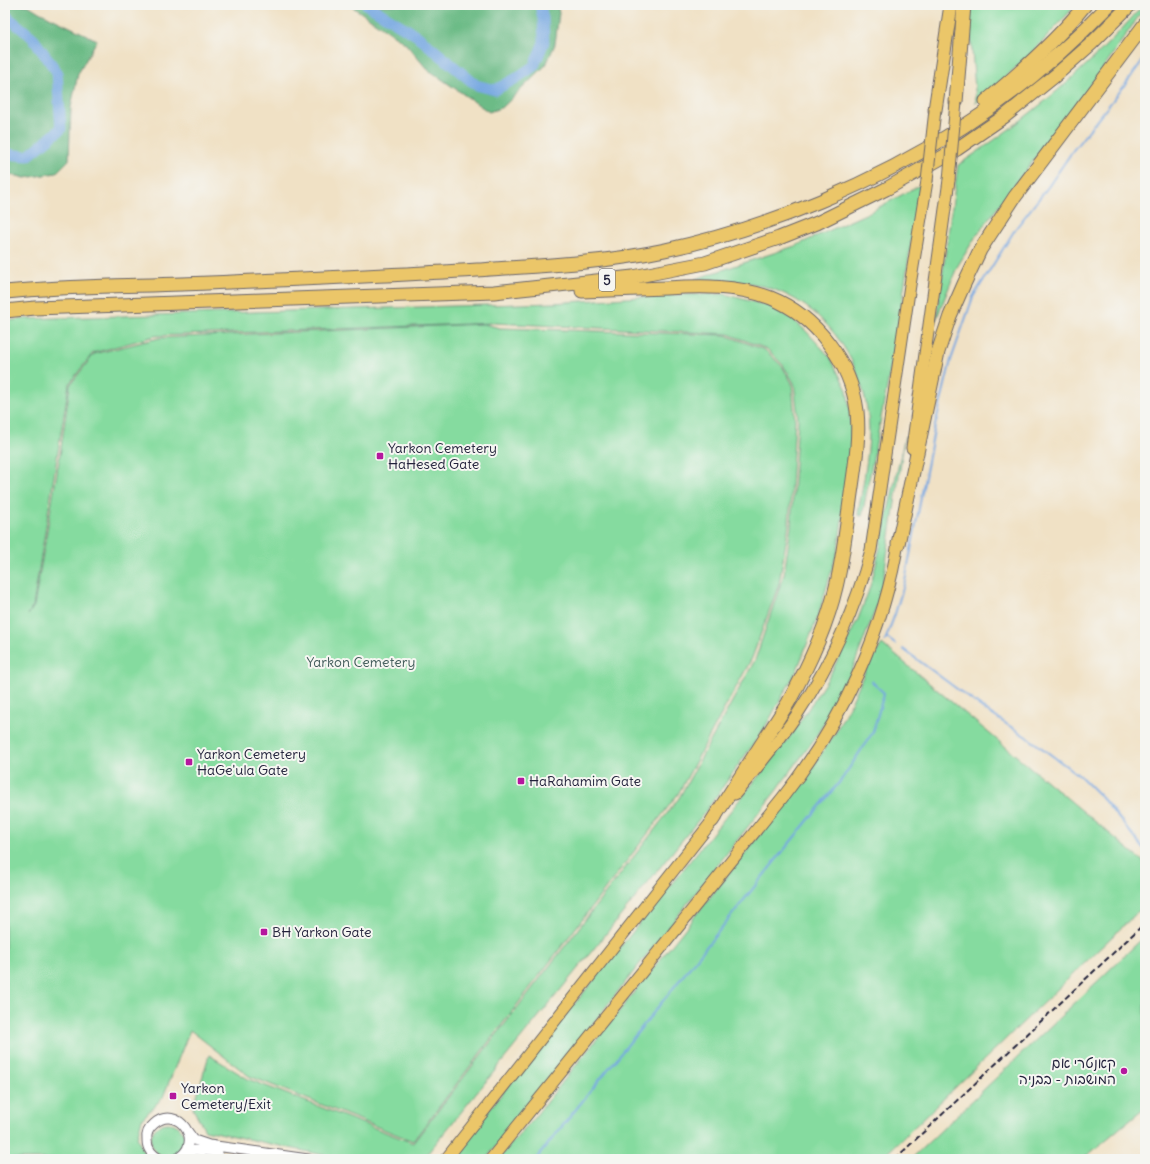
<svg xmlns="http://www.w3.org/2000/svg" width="1150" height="1164" viewBox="0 0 1150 1164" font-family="Delius,'Playpen Sans Hebrew',sans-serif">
	<rect width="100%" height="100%" fill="#f6f6f2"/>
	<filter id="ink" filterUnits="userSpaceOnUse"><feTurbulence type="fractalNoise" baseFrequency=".025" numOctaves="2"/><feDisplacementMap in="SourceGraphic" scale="8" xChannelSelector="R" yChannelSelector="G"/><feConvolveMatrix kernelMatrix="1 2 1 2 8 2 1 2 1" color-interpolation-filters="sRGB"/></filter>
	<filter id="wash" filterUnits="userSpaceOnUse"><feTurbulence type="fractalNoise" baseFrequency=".012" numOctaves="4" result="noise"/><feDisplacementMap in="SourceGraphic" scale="16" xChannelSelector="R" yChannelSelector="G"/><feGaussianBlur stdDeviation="0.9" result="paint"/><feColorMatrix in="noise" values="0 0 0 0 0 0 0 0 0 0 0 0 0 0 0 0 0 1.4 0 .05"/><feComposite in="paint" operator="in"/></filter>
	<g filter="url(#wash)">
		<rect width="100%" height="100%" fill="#f0e1c5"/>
		<g fill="#85db9f" stroke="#547e6d">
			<polygon points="970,5 1076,5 1031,54 976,103 970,23"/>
			<path d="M1143 5H1145V7L1101 71 976 236 957 267 936 320 958 165C1026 120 1090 68 1143 5Z"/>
			<path d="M920 185 896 340 862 516 858 515C862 489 869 456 869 431 868 376 838 320 787 295 758 281 726 279 695 279L795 246 870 212Z"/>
			<polygon points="724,294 769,306 791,318 805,330 830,357 847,390 850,412 851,444 847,483 838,549 818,616 797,670 764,729 705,812 423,1159 342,1159 205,1130 193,1109 209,1055 248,1079 413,1143 679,798 755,660 784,574 791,526 798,419 794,383 783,365 767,349 728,334 493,323 155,336 93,353 69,384 33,606 28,615 34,606 60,455 70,385 94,354 159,338 484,324 500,328 725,335 765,350 782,366 792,383 795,420 789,524 779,584 752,658 678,794 413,1141 249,1076 190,1030 163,1097 142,1119 137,1137 142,1149 149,1159 5,1159 5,321 23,319 554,303 669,295"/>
			<polygon points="905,436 885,569 879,600 851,673 840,697 813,741 776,791 486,1159 449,1159 762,772 791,735 807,711 830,675 858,619 869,590 876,565"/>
			<polygon points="882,644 1145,863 1145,905 881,1159 498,1159 533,1119 806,777 835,733 852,701 868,665"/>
			<polygon points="1145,936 1145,1107 1083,1159 911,1159"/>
			<circle cx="168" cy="1140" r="17"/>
		</g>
		<g fill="#6cbb86" stroke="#476e60">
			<polygon points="5,5 28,5 39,12 97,40 78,74 71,107 69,160 56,173 25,178 5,173"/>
			<polygon points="350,5 557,5 559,13 555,44 546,65 503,107 489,112 427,69 405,43"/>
		</g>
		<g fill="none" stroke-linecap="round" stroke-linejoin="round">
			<g stroke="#76a7e1" stroke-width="2">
				<polyline points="887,638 895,644"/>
				<polyline points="885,641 895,614 905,581 934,430 951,360 973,297 1016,228 1048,187 1074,149 1125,85 1145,57"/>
				<polyline points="903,649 988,712 1031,740 1081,777 1103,799 1145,850"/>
				<polyline points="536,1159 788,845 842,779 873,732 884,693 871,681"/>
			</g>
			<g stroke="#76a7e1" stroke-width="11">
				<polyline points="367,5 416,35 476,85 495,90 515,79 534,66 544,42 543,19 540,5"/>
				<polyline points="5,15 32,37 57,72 61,129 28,156 5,154"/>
			</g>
		</g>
	</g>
	<g filter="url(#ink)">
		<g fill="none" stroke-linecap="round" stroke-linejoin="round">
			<defs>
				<g id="minor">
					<polyline points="188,1132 194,1140 209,1145 308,1159"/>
					<polyline points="184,1155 194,1150 218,1152"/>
					<path d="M160 1159C152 1155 147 1149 147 1140 146 1134 149 1128 154 1124 177 1103 207 1143 176 1159"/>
				</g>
				<g id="major">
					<polyline points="912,448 949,180"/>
					<path d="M735 794C757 768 779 741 798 713 831 663 856 607 871 550L910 285 927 181"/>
					<polyline points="446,1159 717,815"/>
					<path d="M491 1159 783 797C842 722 885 631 899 536"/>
				</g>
				<g id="highway">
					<path d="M986 101C1021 72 1056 41 1085 5"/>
					<polyline points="956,102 964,5"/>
					<polyline points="935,110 951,5"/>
					<path d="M582 291C610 290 638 289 666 288 701 286 737 285 771 298 816 316 851 363 857 411 860 441 854 471 850 501 846 530 843 558 836 587 827 626 808 667 788 703L712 821"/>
					<path d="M5 292C64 286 123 286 182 284 281 280 379 276 477 270 540 266 604 263 665 250 769 228 875 183 964 126 1017 92 1066 50 1109 5"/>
					<polyline points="5,311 35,308 494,292 633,277 705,263 779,238 817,223 886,189 957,149 1005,116 1056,75 1091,44 1130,5"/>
					<polyline points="898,544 938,352 950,316 964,284 980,250 1014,198 1145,24"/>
				</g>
			</defs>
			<use href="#minor" stroke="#6a656b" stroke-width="11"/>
			<use href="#major" stroke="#6a656b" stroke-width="13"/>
			<use href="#highway" stroke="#6a656b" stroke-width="15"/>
			<use href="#minor" stroke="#fff" stroke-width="9"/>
			<use href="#major" stroke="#ebc669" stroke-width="11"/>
			<use href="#highway" stroke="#ebc669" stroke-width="13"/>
			<polyline stroke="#22223b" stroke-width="2" stroke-dasharray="6 3" stroke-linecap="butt" points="895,1159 1145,923"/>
			<defs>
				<g id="major-bridge">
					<polyline points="949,180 956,102"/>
					<polyline points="927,181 935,110"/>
				</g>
			</defs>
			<use href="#major-bridge" stroke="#6a656b" stroke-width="13" stroke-linecap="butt"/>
			<use href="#major-bridge" stroke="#ebc669" stroke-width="11"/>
		</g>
	</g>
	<g fill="#b5179e" stroke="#f6f6f2" stroke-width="1.5">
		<rect x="376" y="452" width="8" height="8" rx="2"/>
		<rect x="185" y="758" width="8" height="8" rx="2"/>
		<rect x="517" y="777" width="8" height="8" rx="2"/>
		<rect x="260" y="928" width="8" height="8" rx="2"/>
		<circle cx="1124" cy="1071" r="4"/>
		<rect x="169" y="1092" width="8" height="8" rx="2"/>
	</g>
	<g text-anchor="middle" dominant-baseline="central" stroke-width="4" stroke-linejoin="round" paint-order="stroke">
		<rect fill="#f6f6f2" stroke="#626272" stroke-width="1" x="599" y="269" width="16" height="22" rx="3"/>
		<g font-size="13" font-weight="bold" fill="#22223b">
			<text x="607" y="280">5</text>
		</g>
		<g font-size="14" fill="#22223b" stroke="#f6f6f2" text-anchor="start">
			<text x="388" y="448">Yarkon Cemetery<tspan x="388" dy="16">HaHesed Gate</tspan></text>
			<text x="197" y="754">Yarkon Cemetery<tspan x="197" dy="16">HaGe'ula Gate</tspan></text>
			<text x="529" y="781">HaRahamim Gate</text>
			<text x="272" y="932">BH Yarkon Gate</text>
			<text x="1116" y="1063" text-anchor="end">קאנטרי אם<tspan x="1116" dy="16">המושבות - בבניה</tspan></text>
			<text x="181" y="1088">Yarkon<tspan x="181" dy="16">Cemetery/Exit</tspan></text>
		</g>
		<g font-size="14" fill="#405a59" stroke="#f6f6f2">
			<text x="361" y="662">Yarkon Cemetery</text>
		</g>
	</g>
	<rect width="1150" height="1164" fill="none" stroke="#f6f6f2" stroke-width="20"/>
</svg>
